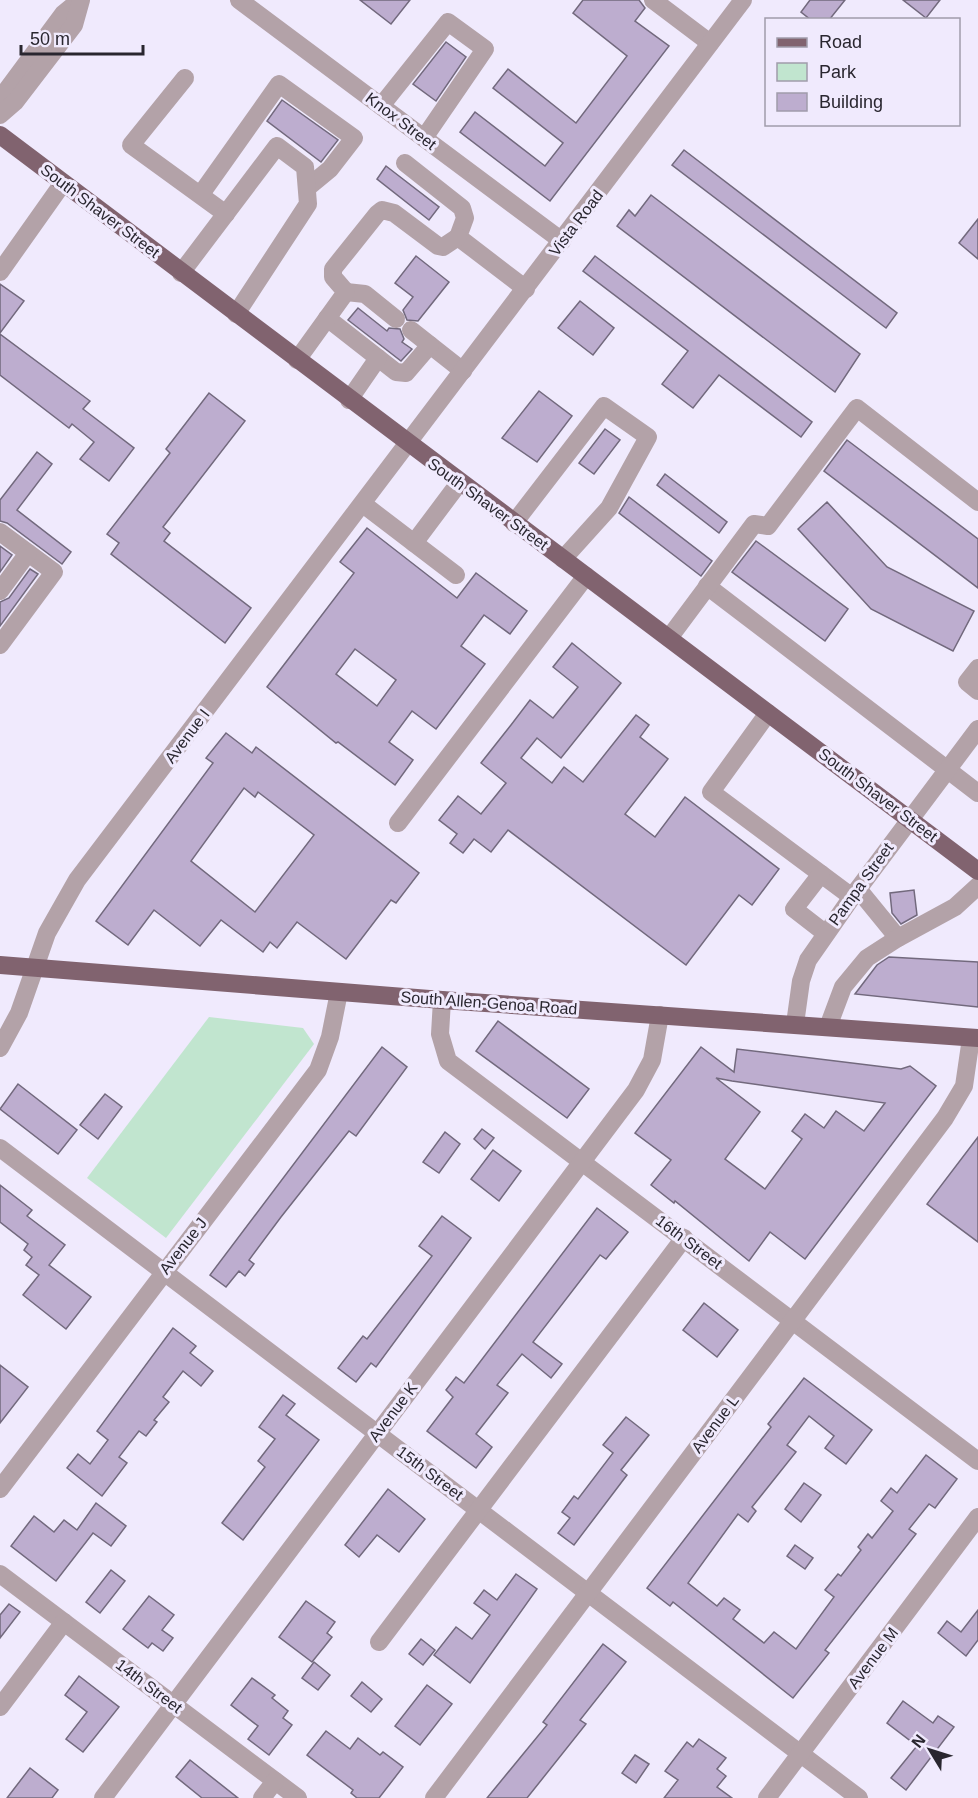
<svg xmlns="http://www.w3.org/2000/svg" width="978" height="1798" viewBox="0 0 978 1798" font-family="Helvetica,sans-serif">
	<rect width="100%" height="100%" fill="#f0eafd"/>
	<polygon fill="#c1e5cf" points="209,1017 303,1028 314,1044 166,1238 87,1178"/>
	<g fill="#bdadcf" stroke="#72697d" stroke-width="1.5" fill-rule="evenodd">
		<polygon points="360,0 410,0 391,24"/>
		<polygon points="583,0 639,0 645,8 635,21 669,46 550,201 460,132 475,112 545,166 563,143 493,88 508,69 576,123 627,56 573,13"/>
		<polygon points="810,0 845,0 829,20 811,20 801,12"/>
		<polygon points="903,0 940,0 926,18"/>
		<polygon points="446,42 466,57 436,101 413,84"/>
		<polygon points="282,100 338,140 321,162 267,121"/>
		<polygon points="684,150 897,313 886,328 672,165"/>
		<polygon points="386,166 439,207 429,220 377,179"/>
		<polygon points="651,195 860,354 835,392 617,226 629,210 635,216"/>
		<polygon points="978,219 978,259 959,243"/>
		<polygon points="416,256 449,282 418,321 407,320 403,310 413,297 395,283"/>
		<polygon points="595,256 812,422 801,437 719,375 693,408 662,384 688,351 583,271"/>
		<polygon points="0,284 24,301 0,333"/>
		<polygon points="580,301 614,328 593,355 558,328"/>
		<polygon points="358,308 387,331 389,328 400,329 404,339 402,342 412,349 401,361 348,320"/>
		<polygon points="0,334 90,401 83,409 134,448 109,481 80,459 94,442 72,424 69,428 0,375"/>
		<polygon points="539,391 572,416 537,462 502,438"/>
		<polygon points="209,393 245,421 163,527 170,533 164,541 251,608 225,643 111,554 119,543 107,534 170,453 166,449"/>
		<polygon points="605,429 620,440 594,474 579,463"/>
		<polygon points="847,440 978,539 978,588 824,471"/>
		<polygon points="37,452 52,464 17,510 71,552 62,564 7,523 0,521 0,500"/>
		<polygon points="665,474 727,522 719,533 657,485"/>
		<polygon points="629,497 712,561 701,576 619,513"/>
		<polygon points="827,502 887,567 974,611 953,651 871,609 798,529"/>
		<path d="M367 528 457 598 476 573 527 611 510 634 484 615 461 646 485 664 436 729 412 711 389 742 413 760 395 785 338 742 336 743 267 687 354 573 340 562ZM355 649 396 680 377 706 336 674Z"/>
		<polygon points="756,541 848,609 825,641 732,572"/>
		<polygon points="0,546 12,555 0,572"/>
		<polygon points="30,569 38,574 0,626 0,602 9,598"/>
		<polygon points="572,643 621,683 561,758 537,738 521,758 552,783 564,767 583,782 636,715 649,725 640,737 668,759 625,814 655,837 685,797 779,869 752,905 739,895 686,965 508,830 491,852 474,839 463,853 450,843 457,834 439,820 458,796 481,814 506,783 481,763 511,725 530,700 553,718 578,687 553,667"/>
		<path d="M226 733 252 753 256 747 419 873 396 903 391 900 346 959 297 922 277 948 270 942 263 952 221 920 200 946 154 910 128 945 96 921 213 763 206 758ZM244 788 255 797 258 792 314 835 255 912 191 861Z"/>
		<polygon points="914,890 917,915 901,924 892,913 890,893"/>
		<polygon points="889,957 978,962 978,1007 855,994 877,965"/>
		<polygon points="498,1021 589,1089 567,1118 476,1051"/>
		<polygon points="382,1047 407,1067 356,1136 349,1131 281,1217 249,1260 254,1264 245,1276 239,1271 226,1287 210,1275"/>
		<path d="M701 1047 734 1072 737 1049 901 1069 910 1066 936 1086 805 1259 770 1232 749 1261 675 1201 674 1203 651 1185 671 1160 635 1133ZM716 1078 732 1081 885 1103 864 1131 836 1111 824 1128 805 1114 792 1131 802 1139 765 1189 725 1159 760 1112Z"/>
		<polygon points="18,1084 77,1130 58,1154 0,1109"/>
		<polygon points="105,1094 122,1107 98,1139 80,1125"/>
		<polygon points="482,1129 494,1138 485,1149 474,1139"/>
		<polygon points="445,1132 460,1144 439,1173 423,1162"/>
		<polygon points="978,1137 978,1242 927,1204"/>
		<polygon points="493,1150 521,1171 499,1201 471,1179"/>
		<polygon points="0,1185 32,1210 27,1216 65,1245 49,1265 91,1297 66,1329 23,1295 39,1275 26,1265 32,1257 24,1250 28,1244 0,1222"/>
		<polygon points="597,1208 628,1232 606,1259 600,1255 533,1342 562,1364 551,1378 522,1354 497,1385 508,1393 476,1434 492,1447 476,1468 427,1431 453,1397 446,1390 456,1377 464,1383"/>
		<polygon points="442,1216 471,1238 376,1367 371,1363 356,1382 338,1368 363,1336 367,1339 432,1256 419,1246"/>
		<polygon points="704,1303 738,1330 717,1357 683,1330"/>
		<polygon points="173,1328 196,1346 190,1353 213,1371 201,1386 183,1371 163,1397 169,1402 154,1420 157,1422 146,1436 139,1431 119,1457 127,1463 102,1496 67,1468 78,1454 90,1464 108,1440 97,1431"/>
		<polygon points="0,1365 28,1387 0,1423"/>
		<polygon points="804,1378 872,1430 846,1464 825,1448 834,1436 809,1416 787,1445 796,1452 752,1507 756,1511 748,1522 738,1514 688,1583 717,1606 724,1598 740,1610 733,1619 764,1643 774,1632 796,1649 834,1597 825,1590 838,1574 841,1576 861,1550 858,1547 868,1534 872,1538 893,1511 881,1501 891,1488 897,1493 926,1455 957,1479 935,1508 929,1504 909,1529 916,1534 825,1650 829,1653 793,1698 673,1602 670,1606 647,1588 771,1427 768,1424"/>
		<polygon points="283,1395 295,1404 286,1415 319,1440 243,1540 222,1523 265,1467 258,1461 275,1439 259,1427"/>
		<polygon points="626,1417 649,1435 621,1470 627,1475 574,1545 558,1533 570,1518 562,1512 574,1496 578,1499 613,1453 603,1445"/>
		<polygon points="804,1483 821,1495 801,1522 785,1509"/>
		<polygon points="388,1489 425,1519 399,1552 377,1535 359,1557 345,1545"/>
		<polygon points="96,1503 126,1526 111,1546 93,1533 56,1581 11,1546 34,1516 54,1532 64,1520 77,1530"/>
		<polygon points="795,1545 813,1558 805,1569 787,1556"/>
		<polygon points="111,1570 125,1581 100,1613 86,1602"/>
		<polygon points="516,1574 537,1589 470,1683 434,1655 456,1627 472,1639 490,1615 474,1603 484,1590 497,1600"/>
		<polygon points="149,1596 174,1615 162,1630 173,1638 163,1651 152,1643 148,1648 123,1629"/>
		<polygon points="306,1601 335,1622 327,1633 332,1637 312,1662 279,1637"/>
		<polygon points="9,1604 20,1612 0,1638 0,1615"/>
		<polygon points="978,1610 978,1640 966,1656 938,1633 947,1621 961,1632"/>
		<polygon points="421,1639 435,1650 423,1665 409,1654"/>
		<polygon points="603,1644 626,1662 580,1720 586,1724 527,1798 487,1798 547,1725 543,1722"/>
		<polygon points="314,1662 330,1675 318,1690 302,1678"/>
		<polygon points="79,1676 119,1707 83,1752 66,1739 87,1712 65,1695"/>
		<polygon points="252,1678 275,1695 272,1698 288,1711 283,1718 292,1725 269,1755 248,1739 258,1726 231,1705"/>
		<polygon points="362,1682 382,1699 371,1712 351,1696"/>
		<polygon points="427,1685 452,1704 420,1745 395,1726"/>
		<polygon points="903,1701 933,1723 938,1716 954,1727 906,1790 891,1778 917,1746 887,1723"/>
		<polygon points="326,1731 350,1749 358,1738 380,1755 383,1752 403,1767 379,1798 357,1798 351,1793 353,1790 307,1755"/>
		<polygon points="699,1739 726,1758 717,1769 726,1776 717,1787 732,1798 664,1798 678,1780 665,1771 687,1742 693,1747"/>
		<polygon points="635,1755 649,1764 636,1783 622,1773"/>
		<polygon points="190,1760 238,1798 202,1798 176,1777"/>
		<polygon points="30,1768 58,1790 52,1798 7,1798"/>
	</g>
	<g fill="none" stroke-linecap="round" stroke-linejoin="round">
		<g stroke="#b3a2a8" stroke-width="18">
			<polyline points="239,0 562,241"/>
			<polyline points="653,0 710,43"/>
			<polyline points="185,78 131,145 226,214"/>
			<polyline points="0,99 63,14 80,0"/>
			<polyline points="381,106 448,22 485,49 424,138"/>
			<polyline points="0,115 15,102 74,25 81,0"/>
			<polyline points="405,163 462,208 465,218 458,237 526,289"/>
			<polyline points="201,194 279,84 354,138 330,169 307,188"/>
			<polyline points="0,272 63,183"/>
			<polyline points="181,273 277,146 305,167 308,204 236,314"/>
			<polyline points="346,292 365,294 396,319"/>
			<polyline points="327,318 396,372 406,373 430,345 463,371"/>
			<polyline points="411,330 430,345"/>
			<polyline points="297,360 346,292 333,277 333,269 377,214 382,210 394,213 438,246 443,247 458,237"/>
			<polyline points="349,400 378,358"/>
			<polyline points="363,504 456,575"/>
			<polyline points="514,523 604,406 648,437 609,508 563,559"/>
			<polyline points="0,532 54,572 0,645"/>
			<polyline points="414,543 459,483"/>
			<polyline points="707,586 978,793"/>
			<polyline points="0,591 28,553"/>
			<polyline points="669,638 754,524 768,526 857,408 978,502"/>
			<polyline points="978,668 967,682 978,691"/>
			<polyline points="768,713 711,792 852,897"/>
			<polyline points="398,823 586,576"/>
			<polyline points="821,874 794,909 825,933"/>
			<polyline points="858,889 898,938"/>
			<polyline points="442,1000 440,1034 448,1061 978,1461"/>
			<polyline points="795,1024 801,981 808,960 852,897 978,729"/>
			<polyline points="828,1027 843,987 867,958 898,938 955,907 978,886"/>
			<polyline points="0,1048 19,1013 47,933 77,880 743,0"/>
			<polyline points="0,1148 859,1798"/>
			<polyline points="0,1489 318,1070 330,1037 339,992"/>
			<polyline points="0,1574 298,1798"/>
			<polyline points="379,1642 684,1238"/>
			<polyline points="0,1707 64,1622"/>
			<polyline points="103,1798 636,1090 652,1060 660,1015"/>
			<polyline points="262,1798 275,1781"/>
			<polyline points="434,1798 945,1118 964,1086 971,1038"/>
			<polyline points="767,1798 978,1517"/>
		</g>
		<g stroke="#81636f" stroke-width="18">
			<polyline points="0,135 978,871"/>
			<polyline points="0,965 442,1000 978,1038"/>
		</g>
	</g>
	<g text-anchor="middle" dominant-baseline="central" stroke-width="6" stroke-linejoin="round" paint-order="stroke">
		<g font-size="16" fill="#29262f" stroke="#f0eafd">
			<text transform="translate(401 121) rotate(37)">Knox Street</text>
			<text transform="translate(100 211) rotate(37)">South Shaver Street</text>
			<text transform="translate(576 223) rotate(-53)">Vista Road</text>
			<text transform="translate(488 504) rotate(36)">South Shaver Street</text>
			<text transform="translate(187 736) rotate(-53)">Avenue I</text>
			<text transform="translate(878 795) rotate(37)">South Shaver Street</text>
			<text transform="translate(861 884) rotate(-54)">Pampa Street</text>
			<text transform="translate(489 1003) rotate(4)">South Allen-Genoa Road</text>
			<text transform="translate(689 1242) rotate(37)">16th Street</text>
			<text transform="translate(183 1246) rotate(-52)">Avenue J</text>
			<text transform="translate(393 1412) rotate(-53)">Avenue K</text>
			<text transform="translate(715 1424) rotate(-53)">Avenue L</text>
			<text transform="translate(430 1473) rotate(37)">15th Street</text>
			<text transform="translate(873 1658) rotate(-53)">Avenue M</text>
			<text transform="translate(149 1686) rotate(37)">14th Street</text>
		</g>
	</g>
	<rect x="765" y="18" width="195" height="108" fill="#f0eafd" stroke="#a09cab" stroke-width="1.5"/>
	<rect x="777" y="38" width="30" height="9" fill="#81636f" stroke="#a09cab" stroke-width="1.5"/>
	<text x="819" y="48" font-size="18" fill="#29262f">Road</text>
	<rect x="777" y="63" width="30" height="18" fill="#c1e5cf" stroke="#a09cab" stroke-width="1.5"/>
	<text x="819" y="78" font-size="18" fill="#29262f">Park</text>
	<rect x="777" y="93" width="30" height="18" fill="#bdadcf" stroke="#a09cab" stroke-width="1.5"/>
	<text x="819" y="108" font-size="18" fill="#29262f">Building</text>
	<g transform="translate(930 1750) rotate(308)" stroke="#f0eafd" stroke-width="4.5" paint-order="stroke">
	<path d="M0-4.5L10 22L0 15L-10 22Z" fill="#29262f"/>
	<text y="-9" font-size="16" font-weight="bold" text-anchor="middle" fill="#29262f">N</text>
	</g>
	<path d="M21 45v9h122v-9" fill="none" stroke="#29262f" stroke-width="3"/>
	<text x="30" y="45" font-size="18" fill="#29262f" stroke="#f0eafd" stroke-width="4.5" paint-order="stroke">50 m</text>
</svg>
